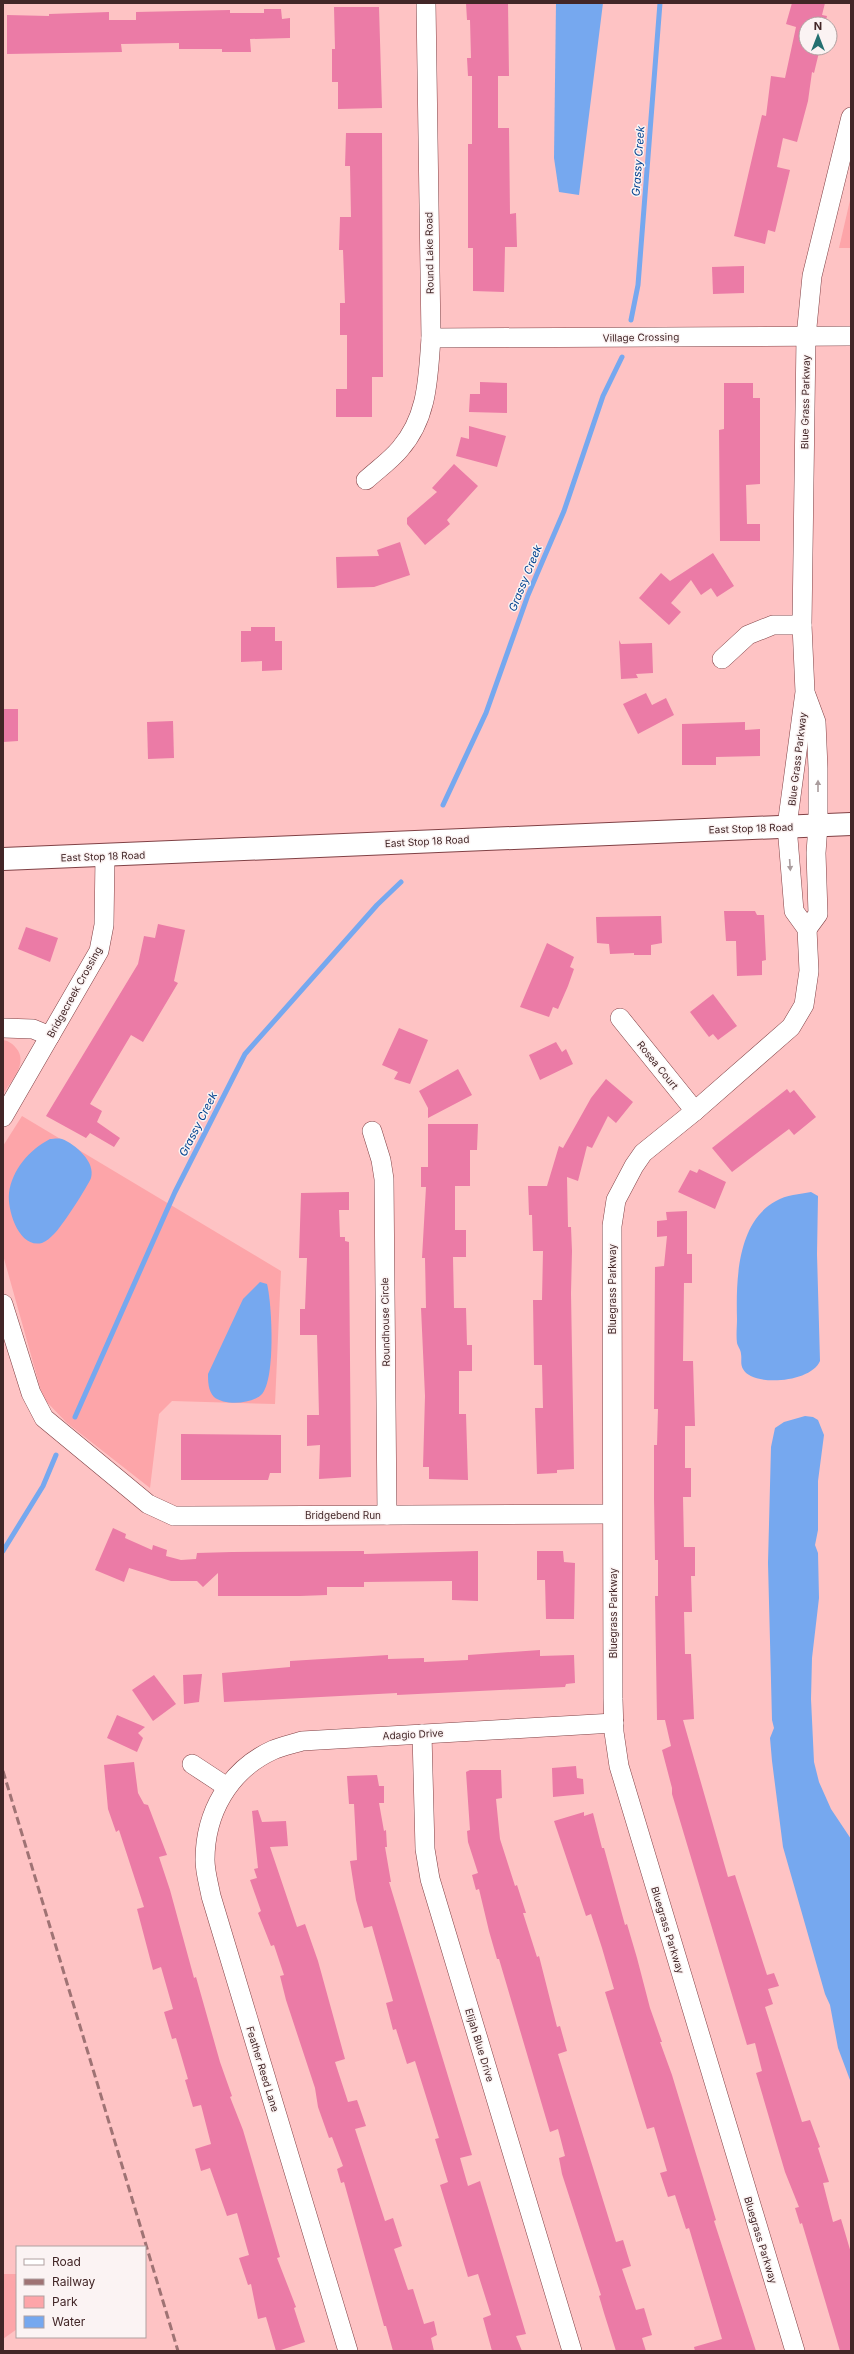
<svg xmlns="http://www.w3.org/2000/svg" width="854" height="2354" viewBox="0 0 854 2354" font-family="Inter,sans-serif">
	<rect width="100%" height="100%" fill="#fec3c4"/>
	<g fill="#fda5a9">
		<polygon points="851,196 851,248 839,248"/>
		<path d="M3 1040C9 1041 13 1044 16 1048 29 1063 11 1081 3 1094Z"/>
		<polygon points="22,1116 281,1271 275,1404 172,1401 159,1414 150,1488 67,1423 43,1398 3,1255 3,1146"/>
		<polygon points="3,2274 17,2274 17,2329 3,2339"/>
	</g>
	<g fill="#76a8ef">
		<polygon points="556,3 603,3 579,195 559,192 554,158"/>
		<path d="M50 1139C53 1139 58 1138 62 1139 75 1144 96 1162 91 1178 88 1186 61 1228 54 1234 50 1238 47 1241 42 1243 19 1249 7 1210 9 1193 12 1170 29 1150 50 1139Z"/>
		<path d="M811 1192 818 1196 817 1254 820 1361C811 1383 752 1387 743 1369 740 1364 742 1359 741 1354 741 1350 738 1347 737 1343 736 1335 737 1326 737 1319 736 1280 737 1222 776 1201 786 1195 800 1194 811 1192Z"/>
		<path d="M260 1282 267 1284C272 1303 276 1381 261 1395 251 1404 225 1406 214 1397 208 1391 208 1381 208 1374L243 1299Z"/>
		<polygon points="805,1416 813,1417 818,1420 824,1435 818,1481 818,1530 815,1545 818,1553 819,1598 812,1658 811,1699 814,1762 819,1782 831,1809 851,1839 850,2080 838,2048 830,2005 825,1994 783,1847 772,1761 770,1738 774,1728 772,1720 768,1563 771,1447 775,1428 784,1422"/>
	</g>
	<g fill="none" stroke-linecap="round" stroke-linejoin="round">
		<g stroke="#76a8ef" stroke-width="5">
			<polyline points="631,320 638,285 660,3"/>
			<polyline points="443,805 486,713 528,595 564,511 603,396 622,357"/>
			<polyline points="75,1417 175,1192 245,1054 377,905 401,882"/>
			<polyline points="3,1551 43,1486 56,1455"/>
		</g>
	</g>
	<g fill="#eb7ba6">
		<polygon points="466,3 508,3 509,76 498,76 498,128 509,128 510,214 516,213 517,247 505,247 504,292 473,291 473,248 468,248 468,144 472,144 472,76 468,76 467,58 471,58 470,20 467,20"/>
		<polygon points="792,3 825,3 822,15 827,16 825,24 806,24 806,48 820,48 814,73 812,72 808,101 797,142 783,138 777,167 790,170 775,232 768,230 765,244 734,236 762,115 766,116 771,76 785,78 796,27 786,24"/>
		<polygon points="334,7 379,7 382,108 338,109 338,82 332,82 332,49 335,49"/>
		<polygon points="264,9 281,9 282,19 290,18 290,38 250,39 251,52 222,52 222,49 179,49 179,43 121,44 122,52 7,54 7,15 49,16 49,14 109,12 109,20 136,20 136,12 230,10 230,13 264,13"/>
		<polygon points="346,133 382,133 383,377 372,377 372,417 336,417 336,389 347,389 347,335 340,335 340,303 345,303 343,250 339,250 340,217 351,217 350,166 345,166"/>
		<polygon points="744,266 744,293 713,294 712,267"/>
		<polygon points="480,382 507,383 507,413 469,412 470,394 480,394"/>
		<polygon points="724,383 753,383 753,398 760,398 760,484 746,485 747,524 760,524 760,541 720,541 719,430 724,429"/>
		<polygon points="469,426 506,436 497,467 456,456 461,437 469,439"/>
		<polygon points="454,464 478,486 447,520 450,524 425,545 407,524 407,518 437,492 432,488"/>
		<polygon points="400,542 410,575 374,587 337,588 336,557 379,556 377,550"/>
		<polygon points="713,553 734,586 717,597 711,588 701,595 691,580 671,603 681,612 669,625 639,598 661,573 670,581"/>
		<polygon points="251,627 275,627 275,641 282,641 282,670 262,671 262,661 241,662 241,631 251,631"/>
		<polygon points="619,640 621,644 652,643 653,673 636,674 638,678 621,679"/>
		<polygon points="646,693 652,705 666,698 674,715 638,734 623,704"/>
		<polygon points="3,709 18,709 18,741 3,742"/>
		<polygon points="173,721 174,758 148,759 147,722"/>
		<polygon points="745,722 745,730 760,729 760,756 716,757 716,765 682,765 682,724"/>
		<polygon points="724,911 755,911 757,915 764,915 766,960 762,961 762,975 737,976 736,941 726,941"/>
		<polygon points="661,916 662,943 651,945 651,955 634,955 634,953 610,954 609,944 597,943 596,917"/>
		<polygon points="158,924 185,930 174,981 178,983 143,1042 131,1035 90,1104 102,1111 97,1122 120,1138 114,1147 90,1133 86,1138 46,1116 138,964 144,936 155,938"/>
		<polygon points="26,927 58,938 50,962 18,949"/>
		<polygon points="547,943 574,957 570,967 574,969 568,986 558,1009 553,1007 549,1017 520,1007"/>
		<polygon points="713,994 737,1026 718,1040 713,1034 709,1037 690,1012"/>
		<polygon points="399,1028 428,1040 410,1084 394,1079 398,1072 382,1065"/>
		<polygon points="556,1042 562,1052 566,1049 573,1064 540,1080 529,1055"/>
		<polygon points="458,1069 472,1095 428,1118 428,1108 419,1091"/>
		<polygon points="606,1079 633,1102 616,1123 608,1116 592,1148 587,1146 578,1181 567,1177 568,1227 571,1227 572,1251 571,1293 574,1469 557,1470 557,1473 537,1474 535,1408 543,1408 542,1365 534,1365 533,1300 542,1300 543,1251 533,1251 532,1215 529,1215 528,1186 547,1186 559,1146 563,1148 591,1098"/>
		<polygon points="787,1089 790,1093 794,1090 816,1117 794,1135 789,1129 732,1172 712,1148"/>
		<polygon points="428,1124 478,1124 477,1150 470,1150 470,1186 455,1186 455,1230 466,1230 466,1257 453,1257 454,1308 466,1308 467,1345 472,1345 472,1371 459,1371 459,1414 466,1414 468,1480 429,1479 429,1467 423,1467 425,1396 421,1308 426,1308 425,1258 422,1258 426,1187 421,1187 421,1167 428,1167"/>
		<polygon points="699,1169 726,1182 715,1209 678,1192 690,1170 697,1173"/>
		<polygon points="349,1192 349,1210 339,1210 340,1237 345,1237 345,1241 349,1242 351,1477 319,1479 320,1445 307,1446 307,1415 319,1415 318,1373 317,1335 300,1335 300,1309 305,1309 307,1258 299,1258 301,1193"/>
		<polygon points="687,1211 687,1254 692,1254 692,1283 684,1283 683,1361 693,1361 695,1426 685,1426 685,1468 691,1468 691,1497 683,1497 684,1547 695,1547 695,1576 691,1576 692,1612 684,1612 685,1654 691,1654 694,1719 683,1720 728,1877 735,1875 767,1975 774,1973 779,1986 768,1989 773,2004 765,2007 802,2122 810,2120 820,2147 818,2148 829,2182 823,2183 833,2222 841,2219 851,2253 851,2351 840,2351 802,2223 800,2224 795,2208 799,2207 785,2172 756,2073 762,2071 755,2043 747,2045 672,1794 672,1788 662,1750 671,1746 665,1720 657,1720 655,1596 658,1596 658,1560 655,1560 654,1498 654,1445 657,1445 658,1409 654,1409 655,1267 664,1266 667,1236 657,1237 657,1221 667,1220 666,1212"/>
		<polygon points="181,1434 281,1435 281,1473 270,1473 268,1480 181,1480"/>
		<polygon points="113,1528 126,1534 125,1538 152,1550 153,1545 167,1550 166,1556 181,1560 196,1559 197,1553 232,1552 364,1551 364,1554 478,1551 478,1601 452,1600 452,1581 364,1582 364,1587 327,1587 327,1595 300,1596 218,1596 218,1573 203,1587 197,1581 171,1581 129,1568 124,1582 95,1570"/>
		<polygon points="537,1551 563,1551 564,1562 575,1563 574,1619 546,1619 545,1580 537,1580"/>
		<polygon points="540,1650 540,1656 574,1655 575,1683 566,1684 565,1687 397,1695 397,1693 224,1702 222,1673 290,1667 290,1661 388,1655 388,1659 424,1658 424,1662 468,1660 468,1655"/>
		<polygon points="202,1674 199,1702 184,1704 183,1675"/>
		<polygon points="154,1675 176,1704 153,1721 132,1690"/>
		<polygon points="117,1715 145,1727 138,1733 143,1738 137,1752 107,1738"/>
		<polygon points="134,1762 138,1793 144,1804 148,1805 167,1855 159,1857 170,1890 194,1978 196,1977 220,2062 232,2096 230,2097 243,2130 280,2257 277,2258 296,2307 294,2308 305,2342 278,2351 276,2351 266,2317 258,2319 251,2284 248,2285 239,2258 249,2255 237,2213 227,2216 210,2168 201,2171 195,2149 211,2144 201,2105 193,2107 185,2080 188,2079 176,2038 172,2039 164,2012 173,2009 161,1967 153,1970 137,1909 144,1907 119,1830 116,1832 108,1809 104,1765"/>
		<polygon points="576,1766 577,1778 583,1779 584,1794 553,1797 552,1768"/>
		<polygon points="470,1770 501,1770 502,1798 496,1799 500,1839 515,1886 517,1885 526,1913 523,1913 537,1957 539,1956 557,2027 560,2026 567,2051 558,2054 568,2087 616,2242 623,2240 631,2266 622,2269 636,2310 644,2308 652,2335 642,2338 646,2351 616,2351 604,2313 599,2296 601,2295 562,2174 559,2158 565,2156 558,2129 550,2132 499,1959 497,1959 489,1931 479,1889 476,1890 472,1875 478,1873 468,1842 467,1831 470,1830 466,1772"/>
		<polygon points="377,1775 379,1786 384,1786 384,1803 379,1803 384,1831 386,1830 387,1847 385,1847 391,1882 389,1882 472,2155 460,2158 468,2186 480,2181 526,2334 516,2336 522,2351 492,2351 483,2318 491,2315 478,2274 468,2277 440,2185 448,2182 435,2139 439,2138 415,2061 407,2064 396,2029 393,2030 386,2003 393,2001 372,1926 364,1928 356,1900 350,1861 357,1860 354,1804 349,1804 347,1776"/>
		<polygon points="258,1810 262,1822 286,1821 288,1846 270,1847 297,1927 305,1924 318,1961 345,2059 335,2062 348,2102 357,2100 366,2126 355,2129 385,2221 393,2218 402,2246 394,2249 408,2290 413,2289 424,2324 434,2321 437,2335 431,2338 434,2351 393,2351 386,2326 384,2326 344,2182 341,2183 337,2169 343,2166 332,2137 329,2138 318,2107 315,2088 286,2000 280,1976 284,1975 274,1945 271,1946 258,1913 261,1911 250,1880 257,1878 254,1869 258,1868 252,1811"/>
		<polygon points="584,1812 584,1816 593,1813 602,1848 604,1848 625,1925 627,1924 637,1958 650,2008 662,2042 660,2042 672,2075 716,2220 714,2221 756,2351 695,2351 694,2347 722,2339 689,2228 686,2229 675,2195 668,2197 660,2173 667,2171 654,2127 647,2129 605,1992 614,1989 602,1948 591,1914 586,1916 554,1821"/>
	</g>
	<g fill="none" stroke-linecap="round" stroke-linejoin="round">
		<defs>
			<g id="minor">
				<polyline points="431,338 851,336"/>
				<path d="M366 480C377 470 391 460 400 449 428 417 428 378 431 338L426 3"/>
				<polyline points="722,659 748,635 773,625 802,625"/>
				<polyline points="806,695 816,722 818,768 818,825 816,853 818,914 807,929"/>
				<polyline points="620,1018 695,1111"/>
				<polyline points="3,1028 33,1029 50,1036"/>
				<polyline points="3,1117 99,951 104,925 105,857"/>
				<polyline points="372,1131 381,1160 384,1179 387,1515"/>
				<polyline points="3,1304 31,1393 44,1418 148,1504 174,1516 188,1516 612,1514"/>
				<polyline points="422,1734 425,1849 430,1879 572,2351"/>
				<polyline points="192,1764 227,1787"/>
				<path d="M348 2351 211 1896C209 1885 205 1872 205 1860 205 1813 229 1770 273 1750 282 1746 293 1744 302 1741L614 1723"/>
				<polyline points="795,2351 619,1766 614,1732 613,1699 612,1226 616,1200 634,1166 643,1153 695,1111 791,1027 804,1005 809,971 807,929 794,911 787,826 805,692 802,625 806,337 812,276 851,117"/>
			</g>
			<polyline id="tertiary" points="3,859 851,824"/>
		</defs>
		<use href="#minor" stroke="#804145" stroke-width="20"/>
		<use href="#tertiary" stroke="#804145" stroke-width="24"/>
		<use href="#minor" stroke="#fff" stroke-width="19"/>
		<use href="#tertiary" stroke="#fff" stroke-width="22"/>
		<polyline stroke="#9f7374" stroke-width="3" stroke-dasharray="8 4" stroke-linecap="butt" points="3,1771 178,2351"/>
	</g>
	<defs><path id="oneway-solid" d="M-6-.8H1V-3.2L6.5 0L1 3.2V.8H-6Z"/></defs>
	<g fill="#aa9d9e">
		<use href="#oneway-solid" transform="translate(818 786) rotate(-90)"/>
		<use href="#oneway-solid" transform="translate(790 865) rotate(86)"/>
	</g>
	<g text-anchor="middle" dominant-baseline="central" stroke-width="3" stroke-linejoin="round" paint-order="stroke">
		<g font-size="10" fill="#422627" stroke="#fbf3f3">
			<text transform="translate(429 253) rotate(-91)">Round Lake Road</text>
			<text transform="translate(641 337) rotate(-1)">Village Crossing</text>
			<text transform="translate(805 402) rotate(-89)">Blue Grass Parkway</text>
			<text transform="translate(797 759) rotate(-83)">Blue Grass Parkway</text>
			<text transform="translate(751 828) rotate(-2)">East Stop 18 Road</text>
			<text transform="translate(427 841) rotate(-3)">East Stop 18 Road</text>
			<text transform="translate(103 856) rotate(-2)">East Stop 18 Road</text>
			<text transform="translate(74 992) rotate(-61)">Bridgecreek Crossing</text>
			<text transform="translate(658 1065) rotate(51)">Rosea Court</text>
			<text transform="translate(612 1289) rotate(-90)">Bluegrass Parkway</text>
			<text transform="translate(385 1322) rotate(-91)">Roundhouse Circle</text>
			<text x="343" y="1515">Bridgebend Run</text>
			<text transform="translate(613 1613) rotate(-90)">Bluegrass Parkway</text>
			<text transform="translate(413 1734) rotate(-3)">Adagio Drive</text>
			<text transform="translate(668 1930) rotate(73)">Bluegrass Parkway</text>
			<text transform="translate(480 2045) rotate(73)">Elijah Blue Drive</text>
			<text transform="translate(263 2069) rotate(73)">Feather Reed Lane</text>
			<text transform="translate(761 2240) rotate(73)">Bluegrass Parkway</text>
		</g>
		<g font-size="11" font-style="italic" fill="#00428f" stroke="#fbf3f3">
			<text transform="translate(638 161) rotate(-86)">Grassy Creek</text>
			<text transform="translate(525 578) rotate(-68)">Grassy Creek</text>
			<text transform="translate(198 1124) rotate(-63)">Grassy Creek</text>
		</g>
	</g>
	<rect width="854" height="2354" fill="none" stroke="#422627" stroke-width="8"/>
	<rect x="16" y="2246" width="130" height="92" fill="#fbf3f3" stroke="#b1a1a1"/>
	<rect x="24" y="2259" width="20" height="6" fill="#ffffff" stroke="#b1a1a1"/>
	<text x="52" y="2266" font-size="12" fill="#422627">Road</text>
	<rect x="24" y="2279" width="20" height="6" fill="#9f7374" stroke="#b1a1a1"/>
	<text x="52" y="2286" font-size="12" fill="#422627">Railway</text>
	<rect x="24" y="2296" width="20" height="12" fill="#fda5a9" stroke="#b1a1a1"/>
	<text x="52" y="2306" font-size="12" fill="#422627">Park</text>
	<rect x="24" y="2316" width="20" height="12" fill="#76a8ef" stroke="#b1a1a1"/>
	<text x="52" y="2326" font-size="12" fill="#422627">Water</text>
	<g transform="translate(818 36)"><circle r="19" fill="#fbf3f3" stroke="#b1a1a1"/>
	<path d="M0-3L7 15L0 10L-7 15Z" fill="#257071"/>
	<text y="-6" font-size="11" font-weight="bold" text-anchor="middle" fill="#422627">N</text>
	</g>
</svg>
